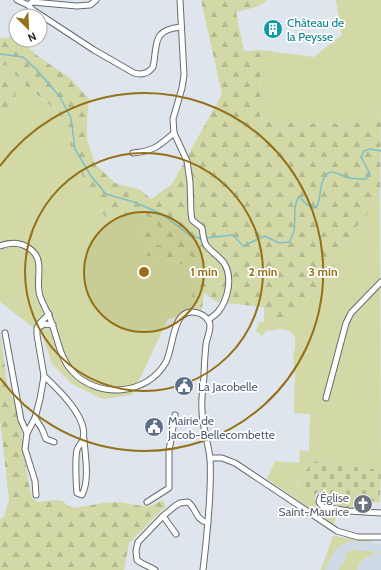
<svg xmlns="http://www.w3.org/2000/svg" width="381" height="570" viewBox="0 0 381 570" font-family="Cabin,sans-serif">
	<defs>
		<pattern id="forest-firs" width="22" height="20" patternUnits="userSpaceOnUse"><rect width="22" height="20" fill="#d2d9a7"/><path d="M5 1l3.5 6h-7zM16 11l3.5 6h-7z" fill="#b4ba90"/></pattern>
		<pattern id="cemetery-stones" width="16" height="16" patternUnits="userSpaceOnUse"><rect width="16" height="16" fill="#d2d9a7"/><path d="M2 7V4a2 2 0 0 1 4 0v3zM10 15v-3a2 2 0 0 1 4 0v3z" fill="#b4ba90"/></pattern>
	</defs>
	<rect width="100%" height="100%" fill="#dee5ec"/>
	<polygon fill="#cedbe7" points="333,536 381,544 381,570 321,570"/>
	<g fill="#d2d9a7">
		<polygon points="336,0 381,0 381,109 368,122 325,124 260,121 261,50 314,57 342,35"/>
		<polygon points="6,65 26,86 55,109 65,120 71,133 70,151 100,211 109,220 126,213 131,207 153,219 171,244 159,246 146,229 137,227 141,237 149,242 147,256 164,257 185,265 173,252 174,250 196,258 211,259 223,280 217,285 193,281 192,300 202,310 168,319 132,395 103,399 72,384 52,364 42,334 0,302 0,113 15,105 16,90 0,77 0,66"/>
		<path d="M380 199 381 470 312 461 295 488 315 495C314 509 326 510 337 510L334 525 267 479 275 461 299 463 300 450 309 451 310 414 294 413 295 371 293 356 295 348V337L290 331 287 330 280 329 266 331 262 336 257 332 256 330 260 322H264V307L282 325 322 285 352 232Z"/>
		<path d="M333 536 371 541 373 542C368 543 360 541 354 541 337 542 331 557 325 570H321Z"/>
		<path d="M352 550 381 552V555L380 552H374V555C365 557 359 561 357 570H338L347 557 344 554Z"/>
	</g>
	<g fill="url(#forest-firs)">
		<path d="M201 0H267C259 8 247 9 236 12L244 51 261 50 260 121 325 124 368 122 381 109 380 199 352 232 322 285 282 325 264 307 217 302 204 293 202 310 192 300 193 281 217 285 223 280 211 259 196 258 174 250 173 252 186 266 164 257 147 256 149 242 141 237 137 227 146 229 159 246 171 244 153 219 131 207 126 213V225L109 220 100 211 70 151 71 133 65 120 55 109 26 86 6 65 0 66V38L16 37V40H20L39 57 70 78 89 99 87 121V139L95 164 115 183 141 190 151 199 172 184 222 94Z"/>
		<polygon points="0,77 16,90 15,105 0,113"/>
		<path d="M0 332 8 389C21 410 22 437 25 461 27 473 29 486 32 498L38 502 55 500 63 501 68 506 75 508 103 503 119 502 148 507 163 500 166 506 129 543 124 570H0V519L4 517 9 500 0 418Z"/>
	</g>
	<path fill="url(#cemetery-stones)" d="M312 461 381 470 380 503 364 501 363 498H354L355 501 353 502V505L357 508V510C346 508 337 506 326 500L325 494 318 492 315 495 295 489Z"/>
	<g fill="none" stroke-linecap="round" stroke-linejoin="round">
		<g stroke="#7ebfc8" stroke-width="1.5">
			<polyline points="0,54 23,57 36,69 60,97 71,118 75,149 91,176 106,194 134,202 162,214 188,234 201,239"/>
			<path d="M205 238 233 235 243 246 265 236 279 243 289 242C300 228 290 211 299 196 304 202 308 208 316 208 321 200 319 192 322 183 328 163 338 176 350 178 355 179 361 179 366 179L370 174 361 157 364 151 370 149 381 151"/>
		</g>
		<defs>
			<g id="minor">
				<polyline points="17,0 28,5"/>
				<path d="M96 0 90 5 77 6 32 2 28 5 33 10 94 50 134 73C141 75 148 74 153 67 158 44 151 30 181 27"/>
				<path d="M180 0 184 75 182 88 173 119 174 133 187 161 190 182 191 213 192 220 202 228C203 233 203 240 206 245 211 252 219 256 224 263 233 277 228 300 218 312 215 315 211 318 208 320"/>
				<path d="M133 153C154 151 159 146 174 133"/>
				<path d="M0 246C8 243 15 242 23 245 49 256 34 277 40 296 43 305 49 314 52 324 58 340 60 358 72 371 97 399 147 396 166 362 172 350 173 324 182 316 189 309 202 312 208 320 209 321 210 324 210 326 210 332 207 338 206 344 205 355 204 366 204 377 203 388 201 399 202 410 202 426 208 442 210 458 212 492 207 536 203 570"/>
				<polyline points="38,328 44,324 53,325"/>
				<polyline points="5,333 21,420 27,433"/>
				<path d="M44 376C57 388 89 418 83 439 82 443 78 446 77 450 75 457 76 484 77 493L82 495C90 479 85 456 84 439"/>
				<polyline points="326,398 346,323 351,313 381,282"/>
				<polyline points="35,418 42,429 46,439 54,442"/>
				<polyline points="210,458 222,458 235,463 337,531 358,537 381,537"/>
				<polyline points="323,494 320,498 319,502 323,507 349,511 381,513"/>
				<polyline points="36,495 35,481 25,449 27,433 35,418 40,399 44,376 37,335 37,328 39,324 49,314"/>
				<polyline points="147,502 169,488 169,451 175,415"/>
				<polyline points="163,516 176,534"/>
				<path d="M155 570C149 566 143 565 137 560L136 551 138 542 163 516 175 506 180 503 188 502C198 510 194 519 208 523"/>
			</g>
		</defs>
		<use href="#minor" stroke="#656c72" stroke-width="7"/>
		<use href="#minor" stroke="#fff" stroke-width="5"/>
	</g>
	<circle cx="144" cy="272" r="60" fill="#947018" fill-opacity=".12"/>
	<g fill="none" stroke="#947018" stroke-width="2">
		<circle cx="144" cy="272" r="60"/>
		<circle cx="144" cy="272" r="119"/>
		<path d="M0 166A179 179 0 1 1 0 378"/>
	</g>
	<defs>
		<symbol id="building-disc" viewBox="-11 -11 22 22"><circle r="9.5" fill="#0f9aa8" stroke="#fff"/><path d="M-4-6H4V6H1V3H-1V6H-4ZM-2.5-4.3h1.7v1.8h-1.7ZM.8-4.3h1.7v1.8H.8ZM-2.5-1h1.7V.8h-1.7ZM.8-1h1.7V.8H.8Z" fill="#fff"/></symbol>
		<symbol id="civic-disc" viewBox="-11 -11 22 22"><circle r="9.5" fill="#5c6f8a" stroke="#fff"/><path d="M-.6-6.5H3V-4.5H.6V-3L4-1V1h2V6H-6V1h2V-1L-.6-3ZM-1.2 2.5V6h2.4V2.5Z" fill="#fff"/></symbol>
		<symbol id="church-disc" viewBox="-11 -11 22 22"><circle r="9.5" fill="#6b7280" stroke="#fff"/><path d="M-1.2-6h2.4v3.5h3.3v2.4h-3.3V6h-2.4V-.1h-3.3v-2.4h3.3Z" fill="#fff"/></symbol>
	</defs>
	<g fill-rule="evenodd">
		<use href="#building-disc" x="262" y="18" width="22" height="22"/>
		<use href="#civic-disc" x="173" y="375" width="22" height="22"/>
		<use href="#civic-disc" x="143" y="416" width="22" height="22"/>
		<use href="#church-disc" x="352" y="493" width="22" height="22"/>
	</g>
	<g text-anchor="middle" dominant-baseline="central" stroke-width="3.5" stroke-linejoin="round" paint-order="stroke">
		<g font-size="12" fill="#0d838f" stroke="#fff" text-anchor="start">
			<text x="287" y="22">Château de<tspan x="287" dy="14">la Peysse</tspan></text>
		</g>
		<g font-size="12" fill="#4e5e75" stroke="#fff" text-anchor="start">
			<text x="198" y="386">La Jacobelle</text>
			<text x="168" y="420">Mairie de<tspan x="168" dy="14">Jacob-Bellecombette</tspan></text>
		</g>
		<g font-size="12" fill="#5b616d" stroke="#fff" text-anchor="end">
			<text x="349" y="497">Église<tspan x="349" dy="14">Saint-Maurice</tspan></text>
		</g>
	</g>
	<circle cx="144" cy="272" r="6" fill="#947018" stroke="#fff" stroke-width="2"/>
	<g font-size="12" text-anchor="middle" font-weight="bold" fill="#947018" stroke="#fff" stroke-width="3.5" stroke-linejoin="round" paint-order="stroke">
		<text x="204" y="276">1 min</text>
		<text x="263" y="276">2 min</text>
		<text x="323" y="276">3 min</text>
	</g>
	<g transform="translate(28 28) rotate(156)"><circle r="19" fill="#ffffff" stroke="#a7a8a9"/>
	<path d="M0-3L7 15L0 10L-7 15Z" fill="#947018"/>
	<text y="-6" font-size="11" font-weight="bold" text-anchor="middle" fill="#242629">N</text>
	</g>
</svg>
